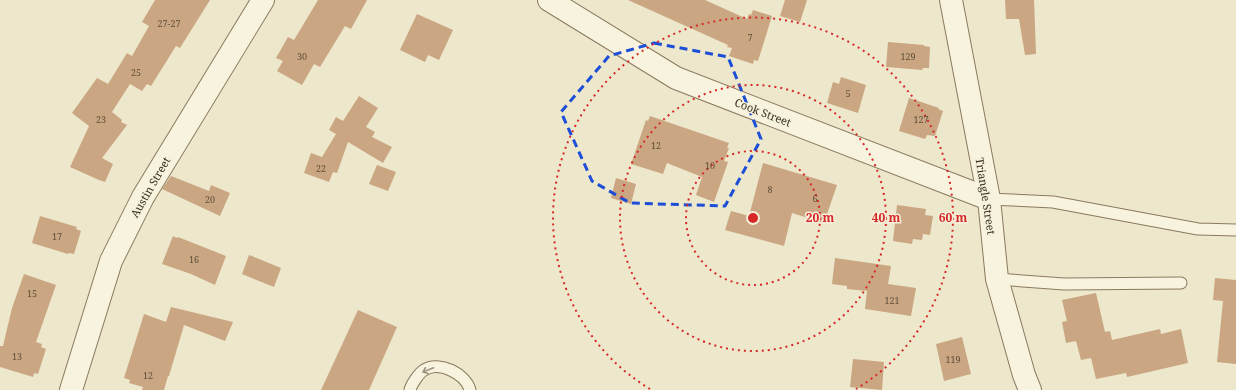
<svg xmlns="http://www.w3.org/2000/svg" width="1236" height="390" viewBox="0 0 1236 390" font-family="'Noto Serif',serif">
	<rect width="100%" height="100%" fill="#ede7cb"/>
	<g fill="#caa782">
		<polygon points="155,0 210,0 180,48 176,46 151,86 147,84 142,91 130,84 112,112 122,120 121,122 127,125 102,158 113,164 105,182 99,180 70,167 89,126 72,113 97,78 108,84 127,53 132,56 149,26 142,22"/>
		<polygon points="318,0 367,0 351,29 345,26 320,67 314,64 302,85 277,71 283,61 276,58 288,37 294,40"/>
		<polygon points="628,0 705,0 747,19 749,14 751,15 753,10 772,16 758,61 754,60 753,64 729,56 732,48 727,47 728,45"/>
		<polygon points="785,0 807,0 800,22 780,16"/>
		<polygon points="1005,0 1034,0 1036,54 1025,55 1019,19 1006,19"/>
		<polygon points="417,14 453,30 439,60 428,55 425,62 400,50"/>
		<polygon points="888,42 924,45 924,46 930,47 929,68 923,68 922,70 886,67"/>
		<polygon points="841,77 866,85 858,113 827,103 833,82 839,84"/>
		<polygon points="359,96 378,108 366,127 375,132 372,137 392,147 383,163 348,142 337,173 333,172 329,182 304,173 311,153 322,157 336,134 329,130 336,117 343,121"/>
		<polygon points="909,98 939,108 938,109 943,111 935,136 927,135 925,139 899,131"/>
		<polygon points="650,116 729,143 727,148 729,148 724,161 728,162 714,202 696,195 702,177 667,163 663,174 631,164 646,120 648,121"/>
		<polygon points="763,163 837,185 824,223 792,213 784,246 725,230 731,211 749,216"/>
		<polygon points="377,165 396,172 388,191 369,184"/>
		<polygon points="171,176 209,191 211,185 230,193 220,216 162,189"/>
		<polygon points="616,178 636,184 631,204 611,198"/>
		<polygon points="897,205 926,209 925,215 933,216 930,235 923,234 922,240 913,239 912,244 893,241"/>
		<polygon points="40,216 77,227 76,229 81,231 74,254 69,253 68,254 32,243"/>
		<polygon points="173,236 177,238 178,237 226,256 215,285 191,274 162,264"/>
		<polygon points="249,255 281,268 274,287 242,274"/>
		<polygon points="835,258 891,266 888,284 916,288 911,316 865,309 867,291 847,289 847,286 832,284"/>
		<polygon points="24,274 56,285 36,342 42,344 41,347 46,349 38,374 34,373 33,377 0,367 0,346 3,346 12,308"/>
		<polygon points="1215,278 1236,280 1236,364 1217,362 1223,301 1213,300"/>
		<polygon points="1096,293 1105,332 1110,331 1112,340 1160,329 1161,334 1181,329 1188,363 1127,377 1126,373 1096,379 1091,358 1081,360 1076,341 1066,343 1062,322 1067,321 1062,300"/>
		<polygon points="171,307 233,322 225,341 184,325 169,376 168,376 164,390 142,390 143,387 129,383 130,380 124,378 144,314 166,322"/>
		<polygon points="358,310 397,327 369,390 321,390"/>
		<polygon points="962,337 971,374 944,381 936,344"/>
		<polygon points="853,359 884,362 882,390 850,387"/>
	</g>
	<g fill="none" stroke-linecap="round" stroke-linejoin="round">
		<defs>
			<g id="service">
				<polyline points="989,199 1053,202 1198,229 1236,230"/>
				<polyline points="997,279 1064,284 1181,283"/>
				<path d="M410 390C411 385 419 373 424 370 439 360 466 374 470 390"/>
			</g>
			<g id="minor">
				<polyline points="549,0 676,78 989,199"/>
				<polyline points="71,390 111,261 143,197 263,0"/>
			</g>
			<polyline id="tertiary" points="951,0 989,199 997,279 1024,375 1030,390"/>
		</defs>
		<use href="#service" stroke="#8a7a5f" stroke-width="13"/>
		<use href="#minor" stroke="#8a7a5f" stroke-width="24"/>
		<use href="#tertiary" stroke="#8a7a5f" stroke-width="24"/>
		<use href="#service" stroke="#f8f3de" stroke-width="11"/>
		<use href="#minor" stroke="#f8f3de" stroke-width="22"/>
		<use href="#tertiary" stroke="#f8f3de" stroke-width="22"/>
	</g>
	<defs><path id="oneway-shaft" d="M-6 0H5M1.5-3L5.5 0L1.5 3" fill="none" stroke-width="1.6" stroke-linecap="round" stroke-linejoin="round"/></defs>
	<use stroke="#9a9280" href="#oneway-shaft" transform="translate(428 370) rotate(158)"/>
	<path fill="none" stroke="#1d4ed8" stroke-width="3" stroke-dasharray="8 5" stroke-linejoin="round" d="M654 43 728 57 761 139 725 206 630 203 592 181 561 112 609 56Z"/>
	<g fill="none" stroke="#d62828" stroke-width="2" stroke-dasharray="2 4">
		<circle cx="753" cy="218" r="67"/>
		<circle cx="753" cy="218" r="133"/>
		<path d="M650 389A200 200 0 1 1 856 389"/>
	</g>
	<g text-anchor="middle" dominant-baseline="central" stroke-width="3" stroke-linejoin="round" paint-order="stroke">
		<g font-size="9" fill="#5f4e3a">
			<text x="169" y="23">27-27</text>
			<text x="750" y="37">7</text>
			<text x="302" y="56">30</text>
			<text x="908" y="56">129</text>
			<text x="136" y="72">25</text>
			<text x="848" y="93">5</text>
			<text x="101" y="119">23</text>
			<text x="921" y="119">127</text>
			<text x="656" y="145">12</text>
			<text x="710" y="165">10</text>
			<text x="321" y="168">22</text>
			<text x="770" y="189">8</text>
			<text x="815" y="198">6</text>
			<text x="210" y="199">20</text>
			<text x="57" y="236">17</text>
			<text x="194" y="259">16</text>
			<text x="32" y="293">15</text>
			<text x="892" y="300">121</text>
			<text x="17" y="356">13</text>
			<text x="953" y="359">119</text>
			<text x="148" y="375">12</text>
		</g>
		<g font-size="11" fill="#3b3122" stroke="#f5f0da">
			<text transform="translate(763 112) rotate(21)">Cook Street</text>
			<text transform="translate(150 187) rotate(-60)">Austin Street</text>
			<text transform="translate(986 196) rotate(81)">Triangle Street</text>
		</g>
	</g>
	<circle cx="753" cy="218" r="6" fill="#d62828" stroke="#f5f0da" stroke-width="2"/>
	<g font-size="12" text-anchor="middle" font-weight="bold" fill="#d62828" stroke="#f5f0da" stroke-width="3" stroke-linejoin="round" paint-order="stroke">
		<text x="820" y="222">20 m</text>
		<text x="886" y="222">40 m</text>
		<text x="953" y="222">60 m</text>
	</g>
</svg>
